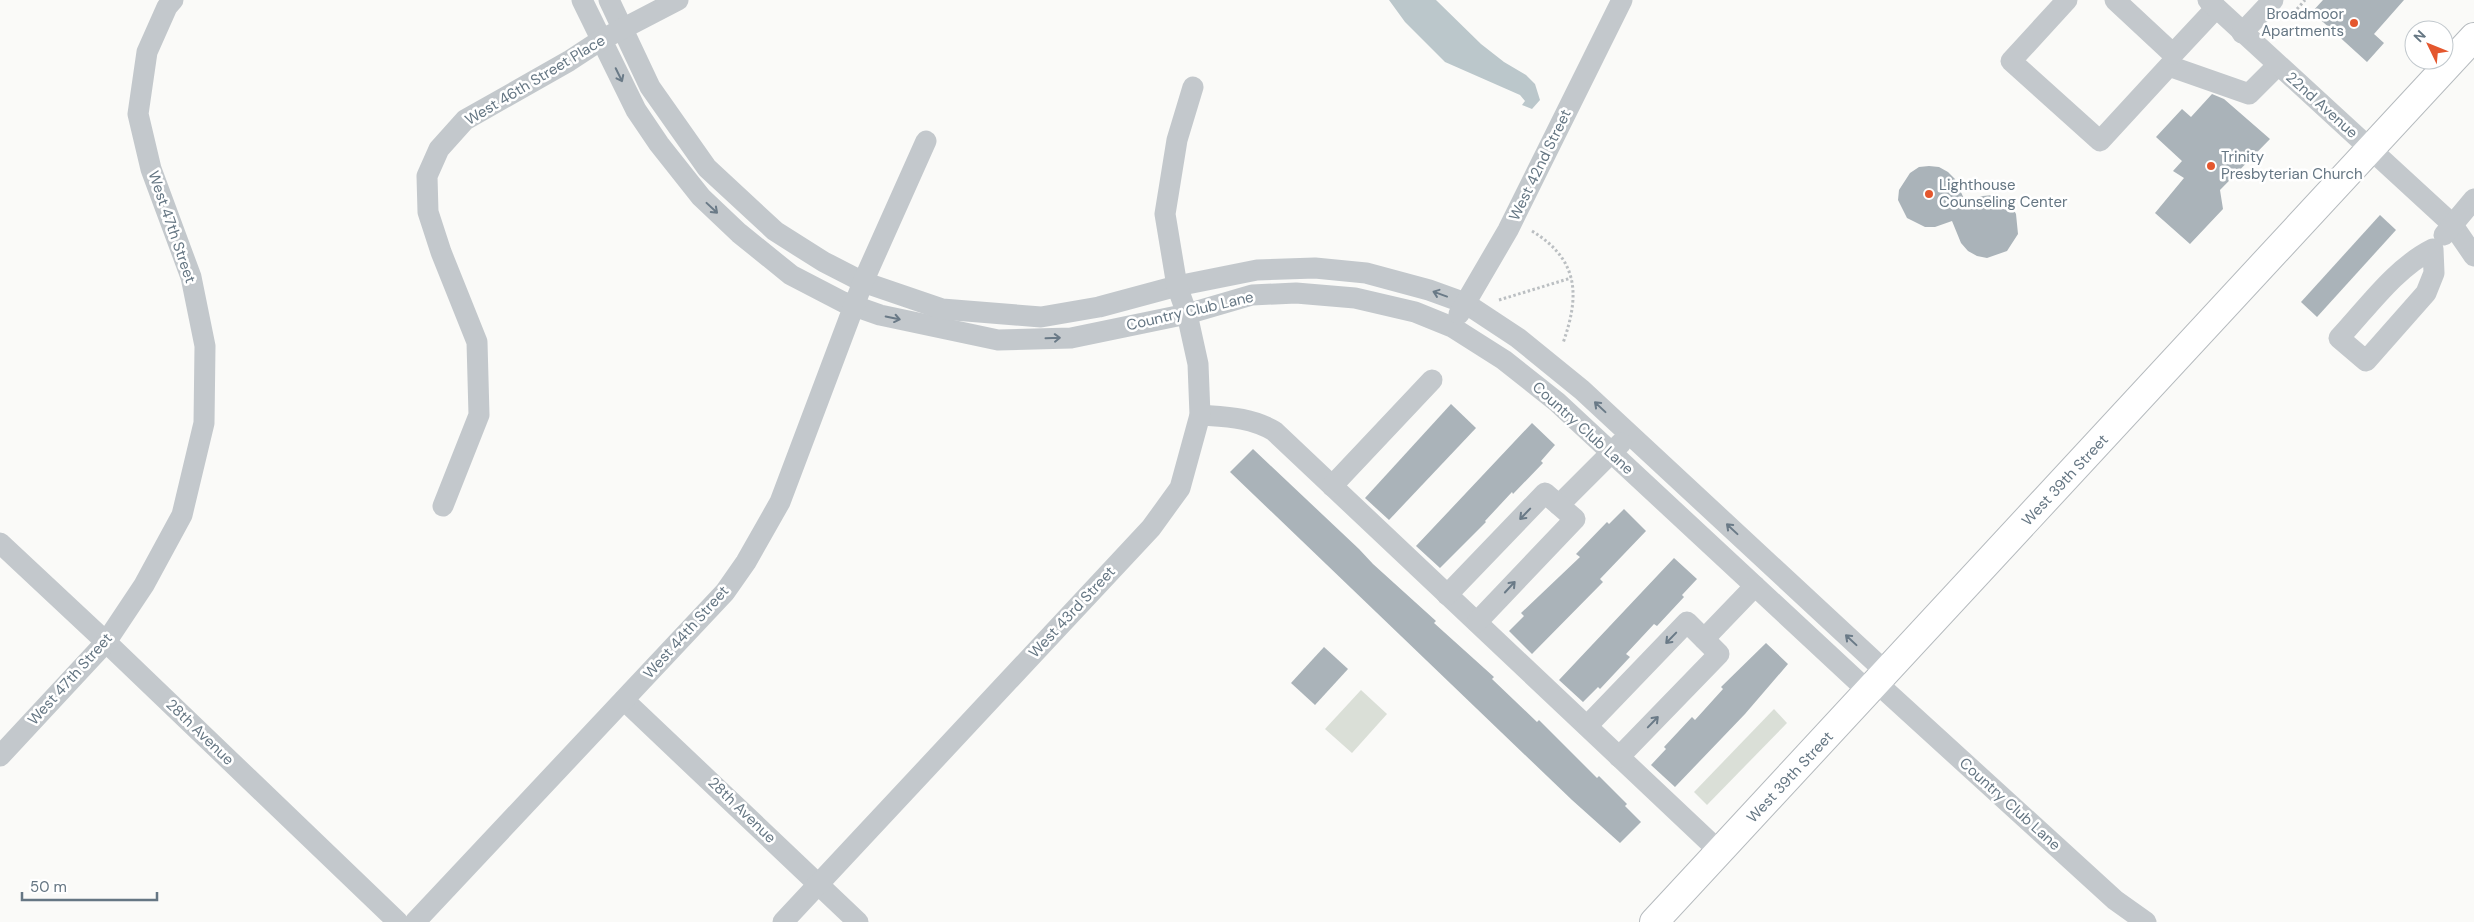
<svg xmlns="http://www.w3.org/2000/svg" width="2474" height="922" viewBox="0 0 2474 922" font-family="'DM Sans',sans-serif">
	<rect width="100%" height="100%" fill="#fafaf8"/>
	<g fill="#dadfd7">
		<polygon points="1361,690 1387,714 1352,753 1325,729"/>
		<polygon points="1774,709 1787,723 1707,805 1694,792"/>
	</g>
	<polygon fill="#bbc7cb" points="1389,0 1436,0 1481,44 1504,62 1526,75 1535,84 1540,100 1532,109 1522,105 1525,101 1520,95 1445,62 1405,22"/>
	<g fill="#aab3b9">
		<polygon points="2323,0 2404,0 2374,34 2384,43 2367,62 2312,12"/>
		<polygon points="2212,94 2224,99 2270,139 2220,190 2223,209 2190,244 2155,213 2184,178 2173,171 2182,161 2156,137 2182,109 2191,117"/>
		<polygon points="1929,166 1939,167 1948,172 1955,179 1965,201 1983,196 1993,195 2003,199 2011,205 2016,214 2018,234 2007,251 1987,258 1977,256 1968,251 1961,243 1952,221 1935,227 1925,227 1907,218 1898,200 1899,190 1910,173 1919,167"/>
		<polygon points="2380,215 2396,230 2317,317 2301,302"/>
		<polygon points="1451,404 1476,428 1389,520 1365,498"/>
		<polygon points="1532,423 1555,445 1541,461 1543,463 1513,494 1512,492 1485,521 1486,522 1440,568 1416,546"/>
		<polygon points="1253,449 1359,549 1373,564 1436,621 1434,623 1494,677 1492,679 1537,722 1539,720 1597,778 1599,776 1627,804 1625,806 1641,822 1620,843 1572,800 1230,472"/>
		<polygon points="1624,509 1646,531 1600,579 1603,582 1532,654 1509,631 1524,616 1521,613 1580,557 1576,554 1607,522 1609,524"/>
		<polygon points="1674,558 1697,579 1682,595 1684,597 1657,626 1654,624 1626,654 1630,657 1600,689 1598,687 1583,702 1559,680"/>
		<polygon points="1766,643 1788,664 1745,714 1675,787 1651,765 1666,749 1664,747 1692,717 1695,720 1723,689 1721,687"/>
		<polygon points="1324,647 1348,669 1315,705 1291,683"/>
	</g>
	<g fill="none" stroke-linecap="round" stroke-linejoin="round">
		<defs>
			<polyline id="major" points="1654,922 2474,37"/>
		</defs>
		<use href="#major" stroke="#b5babe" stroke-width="30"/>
		<g stroke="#bbbfc2" stroke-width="3" stroke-dasharray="2.5 2.5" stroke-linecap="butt">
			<polyline points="2297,9 2305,0"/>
			<path d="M1532 231C1579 260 1580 295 1563 343"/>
			<polyline points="1499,300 1571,278"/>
		</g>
		<g stroke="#c3c8cc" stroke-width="21">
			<polyline points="582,0 636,110 659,144 701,197 739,233 791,275 843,302 880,315 998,340 1071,338 1187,314 1252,295 1296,293 1355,298 1415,312 1452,327 1504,360 1557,402 1869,692"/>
			<polyline points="609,0 650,87 707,168 775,231 824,262 863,282 942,309 1041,317 1099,307 1177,286 1257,270 1315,268 1366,273 1429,290 1465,303 1518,338 1582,390 1887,673"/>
			<polyline points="2067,0 2011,61 2100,141 2169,66 2249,94 2277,66"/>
			<polyline points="2115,0 2173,54 2216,8"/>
			<polyline points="2208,0 2452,224 2474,256"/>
			<polyline points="2242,33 2273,0"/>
			<polyline points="2444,235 2474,199"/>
			<path d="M2433 249 2434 273 2426 293 2366 361 2339 338C2368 307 2395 268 2433 249Z"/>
			<polyline points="1459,314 1508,230 1622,0"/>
			<path d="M1200 415C1226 417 1250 417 1274 431L1720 852"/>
			<polyline points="1332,486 1432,380"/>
			<polyline points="1559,505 1621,443"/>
			<polyline points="443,506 479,415 477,342 441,252 428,212 427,176 439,149 465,120 569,61 601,40 678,0"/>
			<polyline points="0,543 106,642 398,922"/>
			<polyline points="1447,595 1545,493 1575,519 1477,622"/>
			<polyline points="1704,639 1755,586"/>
			<polyline points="1877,683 2115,900 2146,922"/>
			<polyline points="624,700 858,922"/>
			<polyline points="1587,726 1687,622 1719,654 1619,757"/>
			<polyline points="0,756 106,642 144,585 182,515 204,423 205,346 191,277 151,169 138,114 147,52 167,7 173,0"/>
			<polyline points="415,922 725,592 746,562 780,502 863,282 926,141"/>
			<polyline points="783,922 1151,528 1180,488 1200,415 1198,364 1187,314 1177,286 1165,214 1177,140 1193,87"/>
		</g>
		<use href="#major" stroke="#fff" stroke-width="28"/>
	</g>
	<defs><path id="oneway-shaft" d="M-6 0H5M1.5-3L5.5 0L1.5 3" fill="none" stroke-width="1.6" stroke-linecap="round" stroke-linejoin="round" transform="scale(1.25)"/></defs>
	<g stroke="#6a7a87">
		<use href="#oneway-shaft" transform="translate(619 75) rotate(64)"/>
		<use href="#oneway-shaft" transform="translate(712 208) rotate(43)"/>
		<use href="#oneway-shaft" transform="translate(1440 294) rotate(-160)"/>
		<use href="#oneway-shaft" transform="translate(893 318) rotate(12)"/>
		<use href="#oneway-shaft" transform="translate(1053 338) rotate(-2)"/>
		<use href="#oneway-shaft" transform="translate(1600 407) rotate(-137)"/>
		<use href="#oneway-shaft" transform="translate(1525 514) rotate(134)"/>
		<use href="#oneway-shaft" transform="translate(1732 529) rotate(-137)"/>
		<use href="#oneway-shaft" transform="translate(1510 587) rotate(-47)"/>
		<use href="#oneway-shaft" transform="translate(1671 638) rotate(134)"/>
		<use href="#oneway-shaft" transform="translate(1851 640) rotate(-137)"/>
		<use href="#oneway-shaft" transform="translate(1653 722) rotate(-46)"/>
	</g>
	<g fill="#e4572e" stroke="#fff" stroke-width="2">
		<circle cx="2354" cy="23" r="5"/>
		<circle cx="2211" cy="166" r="5"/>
		<circle cx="1929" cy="194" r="5"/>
	</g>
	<g text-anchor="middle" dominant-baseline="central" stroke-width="5" stroke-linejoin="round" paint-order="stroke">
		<g font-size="15" fill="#657683" stroke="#fff" text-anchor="start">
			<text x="2344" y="14" text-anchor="end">Broadmoor<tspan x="2344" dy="17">Apartments</tspan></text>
			<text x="2221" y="157">Trinity<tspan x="2221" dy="17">Presbyterian Church</tspan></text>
			<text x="1939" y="185">Lighthouse<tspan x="1939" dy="17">Counseling Center</tspan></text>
		</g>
		<g font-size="15" fill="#657683" stroke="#fff">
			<text transform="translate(535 80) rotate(-31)">West 46th Street Place</text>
			<text transform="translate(2322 105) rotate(42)">22nd Avenue</text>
			<text transform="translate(1540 165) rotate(-64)">West 42nd Street</text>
			<text transform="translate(172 227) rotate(71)">West 47th Street</text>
			<text transform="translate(1190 311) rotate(-13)">Country Club Lane</text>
			<text transform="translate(1583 428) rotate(42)">Country Club Lane</text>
			<text transform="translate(2065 480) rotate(-47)">West 39th Street</text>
			<text transform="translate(1072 612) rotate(-47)">West 43rd Street</text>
			<text transform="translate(686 632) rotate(-48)">West 44th Street</text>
			<text transform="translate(70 679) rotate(-48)">West 47th Street</text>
			<text transform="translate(200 732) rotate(44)">28th Avenue</text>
			<text transform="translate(1790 777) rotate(-47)">West 39th Street</text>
			<text transform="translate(2010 804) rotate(42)">Country Club Lane</text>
			<text transform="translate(742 810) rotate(44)">28th Avenue</text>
		</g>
	</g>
	<g transform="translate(2429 45) rotate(313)"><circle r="24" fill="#ffffff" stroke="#c1c8cd"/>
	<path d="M0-4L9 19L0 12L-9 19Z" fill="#e4572e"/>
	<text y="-8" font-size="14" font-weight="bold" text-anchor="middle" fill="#657683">N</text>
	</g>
	<path d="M22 892v8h135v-8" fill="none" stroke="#657683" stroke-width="2.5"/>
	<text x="30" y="892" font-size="15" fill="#657683" stroke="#ffffff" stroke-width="4" paint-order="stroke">50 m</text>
</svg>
